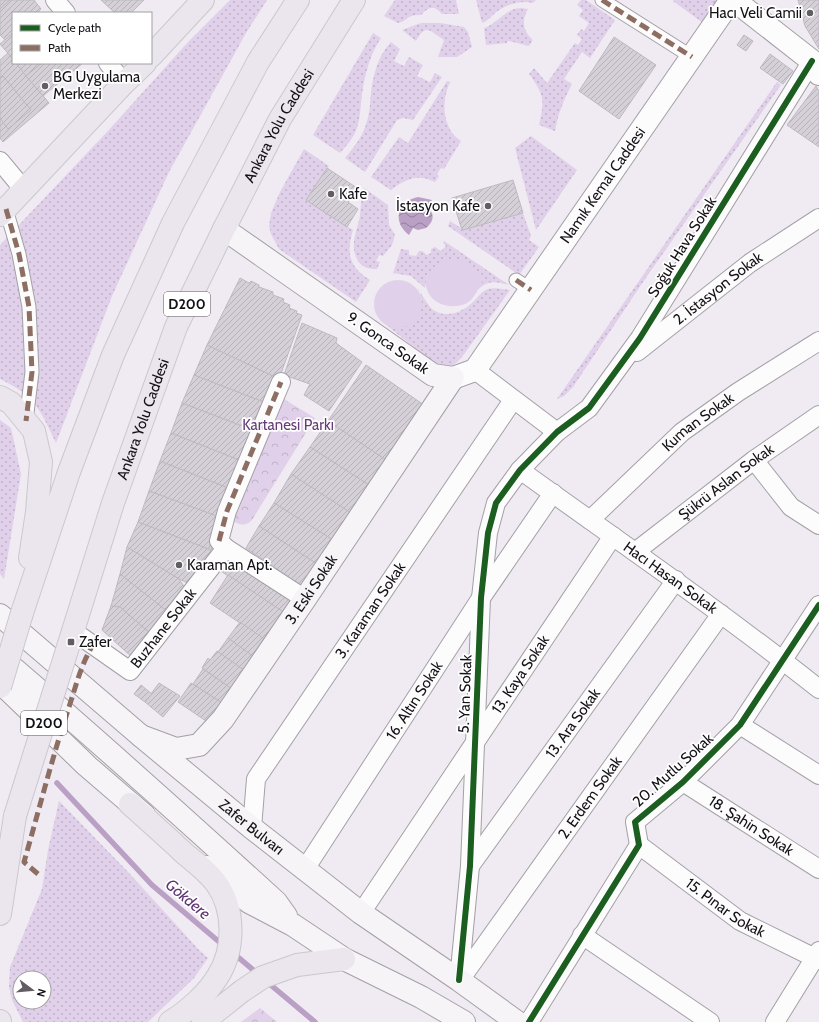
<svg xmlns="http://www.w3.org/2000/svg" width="819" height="1022" viewBox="0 0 819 1022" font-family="Cabin,sans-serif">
	<defs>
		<pattern id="grass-dots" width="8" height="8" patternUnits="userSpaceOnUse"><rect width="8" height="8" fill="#e0d0e9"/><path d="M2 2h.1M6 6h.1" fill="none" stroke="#bfb2c7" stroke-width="1.8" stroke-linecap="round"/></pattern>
		<pattern id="forest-crowns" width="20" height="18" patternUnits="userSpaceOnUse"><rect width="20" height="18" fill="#e0d0e9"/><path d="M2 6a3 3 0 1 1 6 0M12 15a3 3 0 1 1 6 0" fill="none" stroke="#bfb2c7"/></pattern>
		<pattern id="water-waves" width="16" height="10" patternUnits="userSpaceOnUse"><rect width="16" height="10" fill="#b9a0c4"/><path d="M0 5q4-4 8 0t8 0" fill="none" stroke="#95819e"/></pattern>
		<pattern id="building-hatch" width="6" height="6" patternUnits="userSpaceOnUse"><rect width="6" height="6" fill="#d5d0d7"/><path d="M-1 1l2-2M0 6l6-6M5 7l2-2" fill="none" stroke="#b6b2b8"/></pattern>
	</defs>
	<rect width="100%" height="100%" fill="#f0eaf2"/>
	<g fill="url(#grass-dots)" fill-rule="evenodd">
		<path d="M230 0H267L246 33 169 172 112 296 56 443C49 429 43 414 33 402 25 392 12 385 0 379V245L107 132 189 41Z"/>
		<path d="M395 0H456L459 14H442C433 4 429 7 421 15 407 14 409 20 398 23L384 16Z"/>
		<path d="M476 0H536L533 3C520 0 505 5 495 13 491 17 487 21 482 23Z"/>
		<path d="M581 0H586L615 20 590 58 582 52 564 79 572 84C564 99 558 114 555 131L539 125C545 100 544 94 529 74L534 68 547 83 575 43 578 45 582 39 577 35 581 29 584 31 589 23 579 16 583 10 577 5Z"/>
		<polygon points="674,0 718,0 703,23 673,1"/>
		<path d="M520 8 528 9C521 20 523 32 533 40L529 46 509 41H507V43L486 45 484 28C497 24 505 9 520 8Z"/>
		<path d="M421 23H440L464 27 468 32 472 47 457 57H438L444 40C429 30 426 23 416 41L402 30Z"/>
		<path d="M373 33 381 38C370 54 365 74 362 94 360 107 361 120 355 133 351 141 345 147 340 153L313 135Z"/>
		<path d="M391 42 400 49 394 61 404 66 409 57 423 65 417 76 430 82 435 73 442 77 413 120 403 118 397 120 365 172 345 158C355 146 363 136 367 121 370 112 370 103 371 93 373 75 378 56 391 42Z"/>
		<path d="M447 81 450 82C441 101 442 129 461 141L444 169 441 168 437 174 439 176 435 182C418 173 405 179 391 190L371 177 399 137 408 143Z"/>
		<polygon points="777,82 781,85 643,282 573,387 564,396 557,399"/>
		<polygon points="531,136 577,170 536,230 515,148"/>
		<path d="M304 149 329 166 307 200 353 230C346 253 349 267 370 280L356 302 279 249 271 234 269 226 271 213 280 192Z"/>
		<path d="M364 188 388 205 389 225 395 235 392 245 383 256 379 255 376 261 380 262 377 269C369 269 363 268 358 261 349 246 357 231 360 216 361 206 361 197 364 188Z"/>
		<polygon points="523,213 531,236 529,240 539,247 519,275 448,226 450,221 464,230"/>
		<path d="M444 241 509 285C494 281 488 280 476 291L485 277 427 275 425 288 411 276 393 273 401 249 409 250V255L416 256 419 251H422L427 255 431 253V249L435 247 441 251 446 246 443 243Z"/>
		<path d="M417 287C421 293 429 307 433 310 448 319 463 312 474 301 478 297 482 291 488 289 495 287 503 289 510 290L462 357 456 363 448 368 438 366 385 324 392 327 421 294Z"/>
		<polygon points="0,420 11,428 21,474 4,579 0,574"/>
		<path d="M59 801 129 873 199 950 208 958 194 978 148 1022H23L12 1000 9 987 10 967 42 889 48 850ZM20 978H44V1002H20Z"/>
	</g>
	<g fill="url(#forest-crowns)">
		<path d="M279 396 315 418 252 520C244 528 239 524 231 520Z"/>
		<polygon points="260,1008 277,1022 241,1022"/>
	</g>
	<g fill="#e0d0e9">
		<path d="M454 258 462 260 485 277C480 285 476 295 470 301 459 310 436 307 429 294 418 275 437 261 454 258Z"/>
		<circle cx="398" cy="304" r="24"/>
	</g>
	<path fill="url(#water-waves)" d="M418 197 432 200 428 207C435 215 434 221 426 228L418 230 413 228 409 235C392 222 397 201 418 197Z"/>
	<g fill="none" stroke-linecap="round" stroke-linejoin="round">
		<g stroke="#b9a0c4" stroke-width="5.5">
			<polyline points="57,783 152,885 224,946"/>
			<polyline points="232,952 258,974"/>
			<polyline points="266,981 315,1022"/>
		</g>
	</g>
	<g fill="url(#building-hatch)" stroke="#bdb9bf">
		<polygon points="0,0 10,0 0,9"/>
		<polygon points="10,0 34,0 41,9 37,13 13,13 13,33 5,40 0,35 0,9"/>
		<polygon points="101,0 144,0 131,13 115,13"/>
		<polygon points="798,0 819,0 819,49 805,26"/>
		<polygon points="13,33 13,57 12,58 0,44"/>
		<polygon points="744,35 753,41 746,51 737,45"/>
		<polygon points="614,37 656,65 619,119 579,91"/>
		<polygon points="8,53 13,60 13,63 16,63 49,103 3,142 0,138 0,60"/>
		<polygon points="770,54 793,71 783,84 760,68"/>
		<polygon points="16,63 42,63 26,76"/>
		<polygon points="42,63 83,63 43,96 26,76"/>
		<polygon points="3,76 31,110 8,129 0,118 0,79"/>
		<polygon points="816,86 819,91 819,147 787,125"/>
		<polygon points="327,168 357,188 348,202 358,209 347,227 306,200"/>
		<polygon points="513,180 523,213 463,230 461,227 452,198"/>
		<polygon points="240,278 249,283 251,281 259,285 259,287 273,292 273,295 284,299 283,302 290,305 289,308 297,311 296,313 302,315 279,379 207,345"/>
		<polygon points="302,323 337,338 336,343 362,362 329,411 304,395 310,384 284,375"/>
		<polygon points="207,345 275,377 266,403 194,375"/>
		<polygon points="366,365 424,405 386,460 328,421"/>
		<polygon points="194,375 266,403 255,431 182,403"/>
		<polygon points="182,403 255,431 244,462 171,433"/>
		<polygon points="328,421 386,460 369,485 310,447"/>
		<polygon points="171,433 244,462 233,490 160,461"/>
		<polygon points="310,447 369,485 351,513 291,474"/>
		<polygon points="160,461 233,490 222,518 149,491"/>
		<polygon points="291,474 351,513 333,540 274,503"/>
		<polygon points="149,491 222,518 211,550 138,522"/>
		<polygon points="274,503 333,540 317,564 259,526"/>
		<polygon points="138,522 211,550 192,585 179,579 127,547"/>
		<polygon points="259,526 317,564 302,586 246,548"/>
		<polygon points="127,547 179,579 185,588 168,612 120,574"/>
		<polygon points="230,553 296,597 285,613 219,570"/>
		<polygon points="120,574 168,612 152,635 120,607 111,606"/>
		<polygon points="228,575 285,613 267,641 210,603"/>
		<polygon points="111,606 120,607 152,635 133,658 102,630"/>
		<polygon points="240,622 270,643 258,660 228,638"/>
		<polygon points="228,638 258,660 248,673 218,652"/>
		<polygon points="217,651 248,673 235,691 202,668 208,658 210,660"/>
		<polygon points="203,669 235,691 222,703 193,684"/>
		<polygon points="159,683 180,696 163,717 145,702"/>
		<polygon points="191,683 222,703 209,723 178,702"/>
		<polygon points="141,685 152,694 145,702 134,694"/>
	</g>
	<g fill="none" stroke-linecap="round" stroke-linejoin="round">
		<defs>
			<g id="pedestrian">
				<polyline points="602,0 692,57"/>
				<polyline points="6,209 19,254 29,307 32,372 26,421"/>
				<polyline points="516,280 531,290"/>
			</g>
			<g id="minor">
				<polyline points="55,0 66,13"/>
				<polyline points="108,63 124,83"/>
				<polyline points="0,161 24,190"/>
				<path id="s1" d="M637 352 750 263 819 218"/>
				<polyline points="475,370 557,432"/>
				<polyline points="754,460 791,507 819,525"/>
				<path id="s2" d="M520 470C620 542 722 612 819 689"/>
				<path id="s3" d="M590 520 682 432 738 392 819 341"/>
				<polyline points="226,548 219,541 227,511 281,382"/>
				<path id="s4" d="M635 552 754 460 819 415"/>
				<path id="s5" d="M73 631 130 671 226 548 305 599"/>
				<polyline points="740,725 819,775"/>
				<path id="s6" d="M683 782 819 869"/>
				<path id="s7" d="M252 828 256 779 513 400"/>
				<path id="s8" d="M639 845 740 921 819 960"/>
				<path id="s9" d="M470 866 676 580"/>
				<path id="s10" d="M305 869 481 598 553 493"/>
				<path id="s11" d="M361 913 613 536"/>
				<polyline points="582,935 710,1022"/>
				<polyline points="459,980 470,866 481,598 488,533 496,503 520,470 557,432 589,408 640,338 812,61"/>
				<path id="s12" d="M460 980 721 614"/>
				<polyline points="529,1022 639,845 635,822 683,782 740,725 819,605"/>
				<polyline points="775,1022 819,951"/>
			</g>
			<g id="tertiary">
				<polyline points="734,0 812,61 819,74"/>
				<path id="s13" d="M453 378 475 370 731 0"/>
			</g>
			<g id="secondary">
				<path id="s14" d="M0 615 141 736 252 828 361 913 459 980 517 1022"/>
				<path d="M0 657C94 737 185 819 276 902L286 916"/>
				<polyline points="0,682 87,766 144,815"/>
				<path id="s15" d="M141 736 176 749 199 745 223 719 305 599 453 378 433 375 224 229"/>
				<polyline points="208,867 249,902 293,925 344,959 421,997 464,1022"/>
			</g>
			<g id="trunk">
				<polyline points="151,56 203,0"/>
				<polyline points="0,215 124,83 145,63"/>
				<polyline points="0,397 11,403 34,431 41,462 37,512 30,558"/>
				<polyline points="22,613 69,472 113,355 173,223 258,62 298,0"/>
				<path id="s16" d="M73 631 113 503 176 327 224 229 280 119 354 0"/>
				<path d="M130 804C149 821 167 837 185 854 196 863 208 872 216 883 235 909 235 949 218 976 208 993 187 1012 170 1022"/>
				<polyline points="0,914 15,816"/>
				<polyline points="0,1021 0,1022"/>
				<polyline points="203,1022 242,991 263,977 297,965 344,959"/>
			</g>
		</defs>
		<use href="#pedestrian" stroke="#a4a0a6" stroke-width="15"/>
		<use href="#minor" stroke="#a4a0a6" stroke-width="20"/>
		<use href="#tertiary" stroke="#a4a0a6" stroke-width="24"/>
		<use href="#secondary" stroke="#a4a0a6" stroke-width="24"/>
		<use href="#trunk" stroke="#cac8cc" stroke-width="24"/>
		<use href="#pedestrian" stroke="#fdfcfd" stroke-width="13"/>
		<use href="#minor" stroke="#fdfcfd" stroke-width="18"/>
		<use href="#tertiary" stroke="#fdfcfd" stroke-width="22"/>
		<use href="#secondary" stroke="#f6f4f7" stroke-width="22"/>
		<use href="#trunk" stroke="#ebe6ee" stroke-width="22"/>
		<defs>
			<g id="trunk-bridge">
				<polyline points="0,687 22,613"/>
				<polyline points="15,816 73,631"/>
			</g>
		</defs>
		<use href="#trunk-bridge" stroke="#cac8cc" stroke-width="24" stroke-linecap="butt"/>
		<use href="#trunk-bridge" stroke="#ebe6ee" stroke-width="22"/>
		<g stroke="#8d6e63" stroke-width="5" stroke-dasharray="10 5" stroke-linecap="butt">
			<polyline points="602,0 692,57"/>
			<polyline points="6,209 19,254 29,307 32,372 26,421"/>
			<polyline points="516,280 531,290"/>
			<polyline points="219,541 227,511 281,382"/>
			<path d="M38 874 24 862C39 810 52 758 69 707 76 686 81 664 93 645"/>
		</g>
		<defs>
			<g id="cycleway">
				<polyline points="459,980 470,866 481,598 488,533 496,503 520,470 557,432 589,408 640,338 812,61"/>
				<polyline points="529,1022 639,845 635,822 683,782 740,725 819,605"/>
			</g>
		</defs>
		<use href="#cycleway" stroke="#fff" stroke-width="8"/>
		<use href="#cycleway" stroke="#1b5e20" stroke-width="6"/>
	</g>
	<g fill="#615d63" stroke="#fff" stroke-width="1.5">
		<circle cx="810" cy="13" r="4"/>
		<circle cx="45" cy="86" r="4"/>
		<circle cx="331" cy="194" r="4"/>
		<circle cx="488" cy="206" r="4"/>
		<circle cx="179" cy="565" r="4"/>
		<rect x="67" y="638" width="8" height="8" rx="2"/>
	</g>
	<g text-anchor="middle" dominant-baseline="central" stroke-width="3.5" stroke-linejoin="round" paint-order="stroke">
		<g fill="#fff" stroke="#5a585c" stroke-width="1">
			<rect x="164" y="292" width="46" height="24" rx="3"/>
			<rect x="21" y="711" width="46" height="24" rx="3"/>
		</g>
		<g font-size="14" font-weight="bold" fill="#141116">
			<text x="187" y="304">D200</text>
			<text x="44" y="723">D200</text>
		</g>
		<g font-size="15" fill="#141116" stroke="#fff" text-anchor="start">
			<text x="802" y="13" text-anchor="end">Hacı Veli Camii</text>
			<text x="53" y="77">BG Uygulama<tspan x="53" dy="17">Merkezi</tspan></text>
			<text x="339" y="194">Kafe</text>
			<text x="480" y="206" text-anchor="end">İstasyon Kafe</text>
			<text x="187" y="565">Karaman Apt.</text>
			<text x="79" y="642">Zafer</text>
		</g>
		<g font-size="15" fill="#141116" stroke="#fff">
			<text stroke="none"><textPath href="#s16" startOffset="547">Ankara Yolu Caddesi</textPath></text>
			<text stroke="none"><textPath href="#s13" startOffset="248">Namık Kemal Caddesi</textPath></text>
			<text transform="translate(682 247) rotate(-58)">Soğuk Hava Sokak</text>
			<text stroke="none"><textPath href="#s1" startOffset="103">2. İstasyon Sokak</textPath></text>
			<text transform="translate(388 343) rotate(35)">9. Gonca Sokak</text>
			<text stroke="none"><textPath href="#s16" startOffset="223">Ankara Yolu Caddesi</textPath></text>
			<text stroke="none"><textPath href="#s3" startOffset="146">Kuman Sokak</textPath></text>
			<text stroke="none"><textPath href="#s4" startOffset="115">Şükrü Aslan Sokak</textPath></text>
			<text stroke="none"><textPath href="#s2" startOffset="185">Hacı Hasan Sokak</textPath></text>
			<text stroke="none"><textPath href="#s15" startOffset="253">3. Eski Sokak</textPath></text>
			<text stroke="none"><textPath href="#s7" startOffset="253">3. Karaman Sokak</textPath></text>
			<text stroke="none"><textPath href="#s5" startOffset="124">Buzhane Sokak</textPath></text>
			<text stroke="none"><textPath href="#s11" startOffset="287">13. Kaya Sokak</textPath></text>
			<text transform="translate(465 694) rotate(-88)">5. Yan Sokak</text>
			<text stroke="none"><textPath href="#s10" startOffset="201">16. Altın Sokak</textPath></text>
			<text stroke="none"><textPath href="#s9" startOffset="176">13. Ara Sokak</textPath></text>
			<text transform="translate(673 770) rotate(-42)">20. Mutlu Sokak</text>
			<text stroke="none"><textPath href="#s12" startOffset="224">2. Erdem Sokak</textPath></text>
			<text stroke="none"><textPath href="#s6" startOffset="81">18. Şahin Sokak</textPath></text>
			<text stroke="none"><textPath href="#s14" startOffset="329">Zafer Bulvarı</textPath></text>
			<text stroke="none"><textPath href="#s8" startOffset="107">15. Pınar Sokak</textPath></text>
		</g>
		<g font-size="15" fill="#653b79" stroke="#fff">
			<text x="288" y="425">Kartanesi Parkı</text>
		</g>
		<g font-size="16" font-style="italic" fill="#603674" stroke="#fff">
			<text transform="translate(188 899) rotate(40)">Gökdere</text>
		</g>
	</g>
	<rect x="12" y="12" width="140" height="52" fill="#ffffff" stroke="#a1a0a2"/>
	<rect x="20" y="25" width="20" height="6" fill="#1b5e20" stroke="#a1a0a2"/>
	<text x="48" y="32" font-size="12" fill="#141116">Cycle path</text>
	<rect x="20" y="45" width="20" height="6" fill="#8d6e63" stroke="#a1a0a2"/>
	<text x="48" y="52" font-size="12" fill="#141116">Path</text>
	<g transform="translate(32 990) rotate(106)"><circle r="19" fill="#ffffff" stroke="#a1a0a2"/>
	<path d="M0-3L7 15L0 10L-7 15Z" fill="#615d63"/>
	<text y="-6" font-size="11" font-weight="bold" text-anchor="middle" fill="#141116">N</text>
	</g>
</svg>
